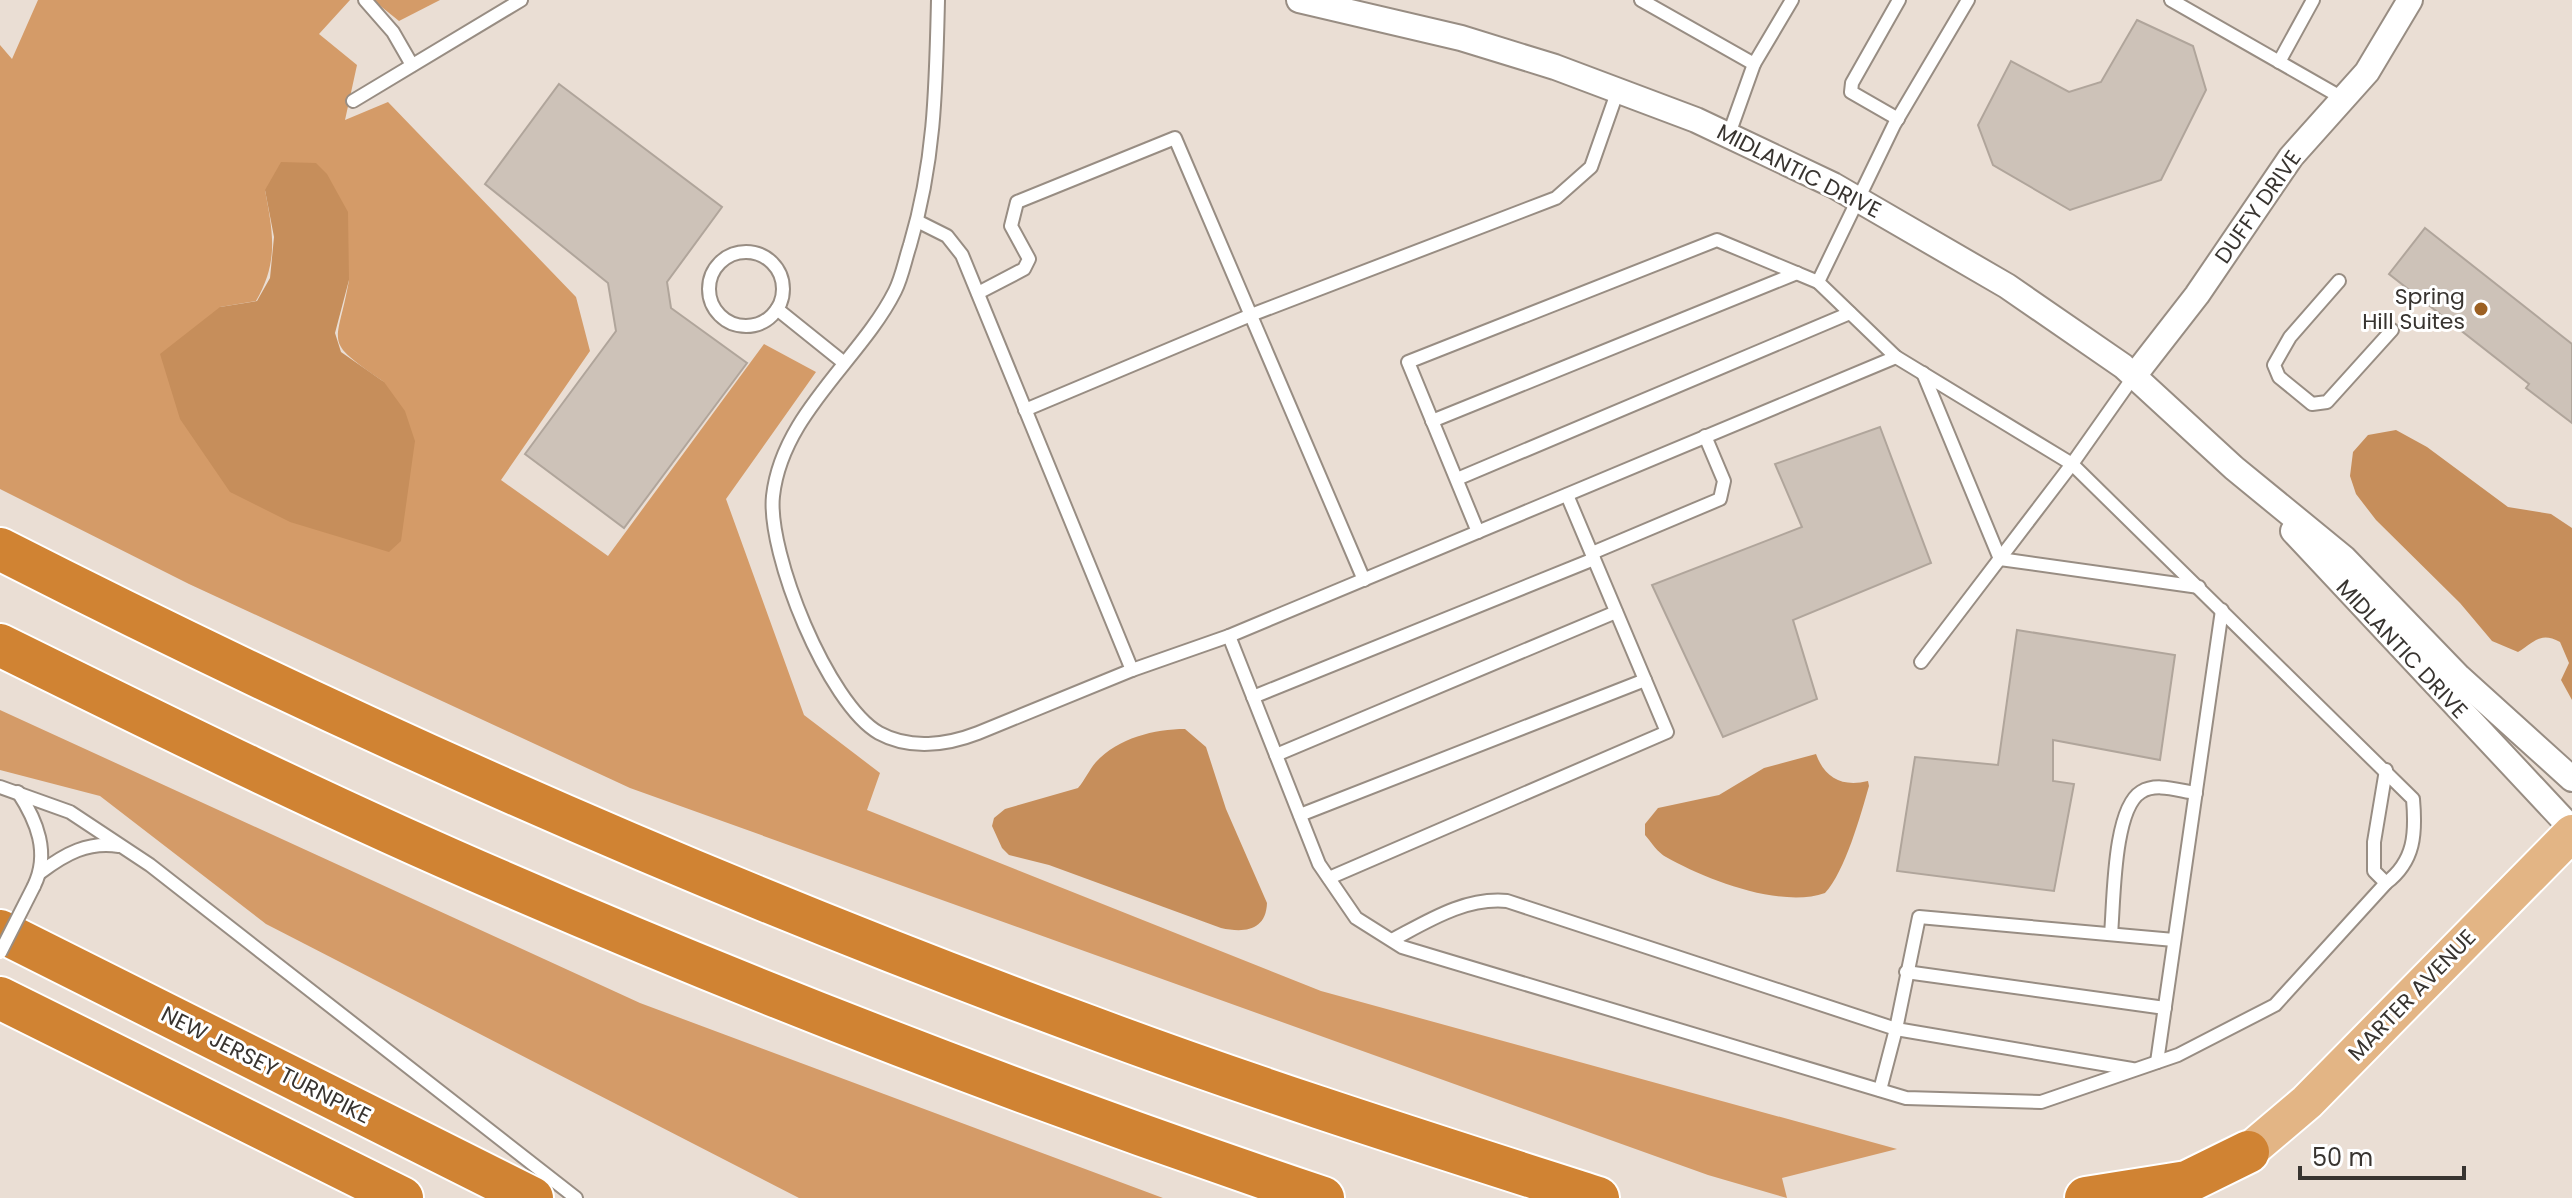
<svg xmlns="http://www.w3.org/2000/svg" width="2572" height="1198" viewBox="0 0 2572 1198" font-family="Poppins,sans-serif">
	<rect width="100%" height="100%" fill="#eaded4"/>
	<g fill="#d49b68" fill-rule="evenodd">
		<path d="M38 0H350L319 34 357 65 345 120 388 102 576 297 590 351 501 480 608 556 764 344 816 372 726 499 804 715 880 773 867 810 1321 991 1897 1149 1782 1178 1787 1198 1708 1175 630 788 189 584 0 489V45L12 59ZM265 190 349 280C337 349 321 338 384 382L220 307 256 301C279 261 273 233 265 190Z"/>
		<polygon points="373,0 440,0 399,21"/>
		<polygon points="0,710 640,1003 1163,1198 799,1198 266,924 100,796 0,770"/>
	</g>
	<g fill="#c68e5b">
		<polygon points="281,162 316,163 327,174 348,212 349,280 335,333 341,352 384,382 405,411 415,441 401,541 389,552 290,522 230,492 180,419 160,354 220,307 257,301 270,278 274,237 265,190"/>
		<path d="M2396 430 2427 447 2508 507 2551 514 2572 528V700L2561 680 2569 663 2560 642C2540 631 2533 643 2518 652L2492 641 2460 603 2376 520 2356 494 2350 476 2353 452 2368 435Z"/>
		<path d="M1185 729 1206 747 1226 809 1267 903C1266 931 1244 933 1221 928L1049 865 1009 855 1002 848 992 826 994 818 1005 809 1078 788C1085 780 1089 770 1096 762 1118 738 1155 729 1185 729Z"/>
		<path d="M1816 754C1825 779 1843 787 1868 781L1869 786C1861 814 1845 872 1825 893 1781 909 1705 879 1666 857 1658 853 1651 842 1645 835V824L1658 808 1719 795 1764 768Z"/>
	</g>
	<g fill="#cdc2b8" stroke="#b0a59b" stroke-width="2">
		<polygon points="2137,20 2193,46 2206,90 2161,180 2070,210 1993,165 1978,125 2011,61 2069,92 2101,82"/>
		<polygon points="559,84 722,207 667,282 671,308 747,363 624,528 525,454 616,331 608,283 485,184"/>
		<polygon points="2425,228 2572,344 2572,423 2526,388 2529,384 2389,274"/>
		<polygon points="1880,427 1931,563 1793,620 1817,699 1723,737 1652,585 1802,527 1775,464"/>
		<polygon points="2017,630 2175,655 2160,760 2053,740 2053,781 2074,784 2054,891 1897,871 1915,757 1998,765"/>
	</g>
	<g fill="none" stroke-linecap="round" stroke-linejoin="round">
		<defs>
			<g id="lane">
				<polyline points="365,0 393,32 412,65"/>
				<path d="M938 0C936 86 935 161 910 245 905 260 902 277 895 291 861 359 782 414 773 496 767 553 828 704 879 733 910 750 947 745 978 733L1132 670 1229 636 1896 357"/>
				<polyline points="1641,0 1754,64 1792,0"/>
				<polyline points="2171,0 2344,99"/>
				<polyline points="2279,62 2313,0"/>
				<polyline points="353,101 521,0"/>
				<polyline points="1898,119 1851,92 1852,83 1899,0"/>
				<polyline points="1729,134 1754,64"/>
				<polyline points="917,221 947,236 962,255 1132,670"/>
				<circle cx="746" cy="289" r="37"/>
				<polyline points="2339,281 2290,337 2274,365 2279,377 2312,404 2327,402 2392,330"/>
				<polyline points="978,293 1024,269 1029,259 1011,226 1017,202 1175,138 1364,580"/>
				<polyline points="777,309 843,362"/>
				<polyline points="1923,373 2000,559 2199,587"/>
				<polyline points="1025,410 1251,315 1556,198 1591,167 1618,90"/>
				<polyline points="1432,421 1797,273"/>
				<polyline points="1457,479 1850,313"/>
				<polyline points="1478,532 1408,362 1717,240 1818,282"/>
				<polyline points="1592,553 1720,499 1724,481 1705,436"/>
				<path d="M1229 636 1319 864 1356 918 1402 947 1906 1098 2041 1102 2178 1055 2275 1005 2386 883C2415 861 2416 833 2413 799L2072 464 1896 357 1818 282 1894 125 1968 0"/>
				<polyline points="1921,662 2072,464 2134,376"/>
				<polyline points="1253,697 1594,559"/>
				<polyline points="1276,755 1616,612"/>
				<polyline points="0,787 70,812 150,865 576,1198"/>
				<path d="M18 792C37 821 50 853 34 886"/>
				<polyline points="1300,815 1645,680"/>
				<path d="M41 872C65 854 88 841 119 846"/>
				<polyline points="1329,878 1667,732 1567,495"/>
				<polyline points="2386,883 2374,871 2374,842 2386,770"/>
				<path d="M2111 934C2114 902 2113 809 2141 792 2157 782 2179 791 2196 793"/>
				<path d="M1392 940C1428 921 1465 897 1507 901L1896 1029 2132 1069"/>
				<polyline points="1906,972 2165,1008"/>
				<polyline points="2157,1062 2222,610"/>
				<polyline points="1880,1090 1896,1029 1919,917 2174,940"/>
			</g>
			<g id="street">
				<polyline points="1299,0 1461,38 1555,67 1696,120 1833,185 2007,286 2123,366 2234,468 2344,558 2459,677 2572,779"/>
				<polyline points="2134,376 2197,295 2291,157 2367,72 2410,0"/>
				<polyline points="2293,531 2572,829"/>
			</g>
			<polyline id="primary" points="2248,1152 2307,1102 2572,833"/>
			<g id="highway">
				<path d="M0 549C353 729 716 889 1088 1026 1256 1089 1427 1143 1598 1198"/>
				<path d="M0 645C166 727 332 809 502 882 771 999 1045 1104 1323 1198"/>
				<polyline points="0,931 532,1198"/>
				<polyline points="0,998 402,1198"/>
				<polyline points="2086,1198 2187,1182 2248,1152"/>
			</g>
		</defs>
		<use href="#lane" stroke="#988d83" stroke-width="16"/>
		<use href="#street" stroke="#988d83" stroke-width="28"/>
		<use href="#primary" stroke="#fff" stroke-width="40"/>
		<use href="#highway" stroke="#fff" stroke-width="46"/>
		<use href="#lane" stroke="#fff" stroke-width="12"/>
		<use href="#street" stroke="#fff" stroke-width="24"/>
		<use href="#primary" stroke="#e3b585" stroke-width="36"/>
		<use href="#highway" stroke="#d08333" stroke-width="42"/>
		<defs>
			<polyline id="lane-bridge" points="0,953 34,886"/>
		</defs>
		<use href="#lane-bridge" stroke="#988d83" stroke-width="16" stroke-linecap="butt"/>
		<use href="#lane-bridge" stroke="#fff" stroke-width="12"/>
	</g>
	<circle fill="#9c6022" stroke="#fff" stroke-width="3" cx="2481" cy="309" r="8"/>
	<g text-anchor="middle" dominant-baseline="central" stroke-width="6" stroke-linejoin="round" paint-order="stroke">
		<g font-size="22" fill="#383430" stroke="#fff">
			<text transform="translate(1799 171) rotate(27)">MIDLANTIC DRIVE</text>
			<text transform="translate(2258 207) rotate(-55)">DUFFY DRIVE</text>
			<text transform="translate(2402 649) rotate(47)">MIDLANTIC DRIVE</text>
			<text transform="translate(2412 995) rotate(-46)">MARTER AVENUE</text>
			<text transform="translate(266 1065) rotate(27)">NEW JERSEY TURNPIKE</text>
		</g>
		<g font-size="22" fill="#383430" stroke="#fff" text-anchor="end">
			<text x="2465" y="296">Spring<tspan x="2465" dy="25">Hill Suites</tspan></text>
		</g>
	</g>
	<path d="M2300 1166v12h164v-12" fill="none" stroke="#383430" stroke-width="4"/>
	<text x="2312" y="1166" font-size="24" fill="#383430" stroke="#ffffff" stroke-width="6" paint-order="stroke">50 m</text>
</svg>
